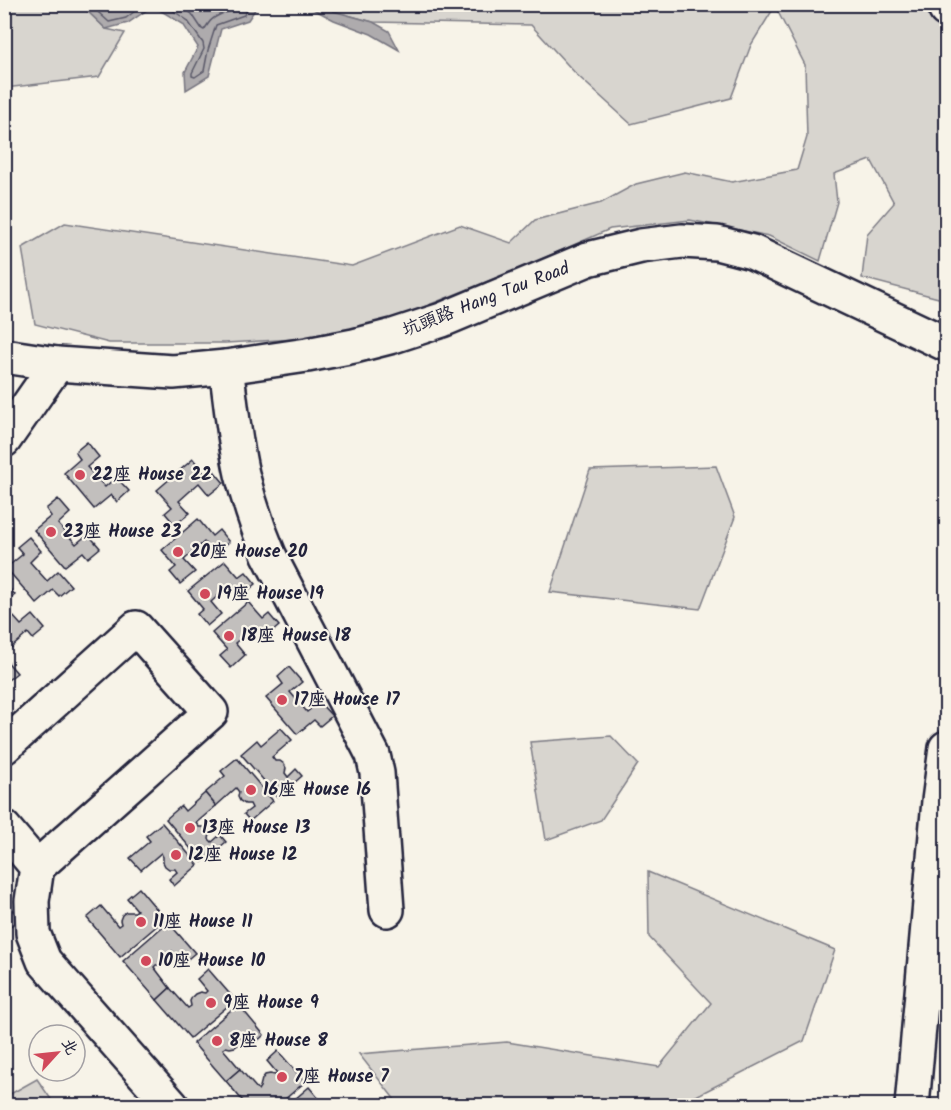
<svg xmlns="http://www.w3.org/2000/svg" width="951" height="1110" viewBox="0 0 951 1110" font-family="Kalam,'LXGW WenKai TC',sans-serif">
	<rect width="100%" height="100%" fill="#f7f3e8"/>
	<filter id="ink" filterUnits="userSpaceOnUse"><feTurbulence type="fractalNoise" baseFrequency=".0167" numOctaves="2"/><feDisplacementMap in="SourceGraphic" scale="12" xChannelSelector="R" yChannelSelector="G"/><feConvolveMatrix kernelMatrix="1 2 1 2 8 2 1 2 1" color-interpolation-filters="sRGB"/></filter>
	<g filter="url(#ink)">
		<g fill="#d8d5cf" stroke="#7d7c85" stroke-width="1.5">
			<polygon points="4,5 81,5 106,29 125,33 99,77 5,88"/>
			<polygon points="329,5 946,5 946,300 862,278 867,234 894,203 871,160 834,174 837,202 820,261 769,236 690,220 610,229 521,268 351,336 225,343 109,343 35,324 22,248 65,223 352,266 460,225 511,243 535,220 601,203 636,184 685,172 732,182 797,170 807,137 805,65 775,6 751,45 731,98 631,124 577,75 531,25 373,22 333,11"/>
			<polygon points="716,466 735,517 700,609 550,592 590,470"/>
			<polygon points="611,736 638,764 601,820 546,840 530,742"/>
			<polygon points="648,872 835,950 804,1041 696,1096 705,1106 399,1105 359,1054 507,1042 659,1067 711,1003 649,937"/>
			<polygon points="37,1079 55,1105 5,1105 5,1097"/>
		</g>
		<g fill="#aeabad" stroke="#76747f" stroke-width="1.5">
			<polygon points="81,5 258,5 248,20 221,29 209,76 186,90 185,72 198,47 183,24 153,6 128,23 106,29"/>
			<polygon points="307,5 329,5 333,11 373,22 389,31 399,50 371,34 334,20 309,7"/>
		</g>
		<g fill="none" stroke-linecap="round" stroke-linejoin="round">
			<g stroke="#5a5969" stroke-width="1.5">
				<polyline points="89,4 109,22 126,18 144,4"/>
				<polyline points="163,4 187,20 203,43 204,49 192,73 192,76 195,77 204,71 208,50 216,25 244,15 251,4"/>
				<path d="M177 4 192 14 202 29 204 30C207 26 209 21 214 18 223 11 235 13 242 4"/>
			</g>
		</g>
		<g fill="#c2bfbd" stroke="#22223b" stroke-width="1.5">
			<polygon points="87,442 99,457 87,467 105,487 116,477 129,491 117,502 111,495 94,509 64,473 80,459 75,452"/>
			<polygon points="193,459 207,477 214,471 224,483 209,495 199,483 179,501 190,513 175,525 165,513 172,507 157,490"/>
			<polygon points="58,499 70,513 58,524 76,544 88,534 100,548 88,558 83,552 65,566 34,530 51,516 46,509"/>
			<polygon points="198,519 212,536 219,530 229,542 214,554 204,542 184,560 195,572 180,584 170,572 176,567 162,550"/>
			<polygon points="29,537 41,551 30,562 47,581 58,571 71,586 59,596 53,590 37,604 6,568 23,554 17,547"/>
			<polygon points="225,561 239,577 246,572 256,584 241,596 231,584 211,602 221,614 207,626 197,614 203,609 188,591"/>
			<polygon points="4,582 15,595 4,604"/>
			<polygon points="248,602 263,619 269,614 279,626 265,638 255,626 235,643 245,655 231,668 220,656 227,650 212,633"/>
			<polygon points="4,606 21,625 33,615 45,629 33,639 28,633 11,648 4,640"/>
			<polygon points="4,658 17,673 4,683"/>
			<polygon points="289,667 302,682 290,692 307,712 319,702 332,716 320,726 314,720 297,734 266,698 283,684 278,677"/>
			<polygon points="281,728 292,740 272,757 275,761 280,761 284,764 286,768 285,773 288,777 296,769 302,776 278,797 241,754 257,740 261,745"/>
			<polygon points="237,758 273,801 250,821 244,814 252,808 250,804 245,804 240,801 238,797 239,792 236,788 216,806 205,793 225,776 221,771"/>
			<polygon points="205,793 216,806 196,823 199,827 204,827 208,829 210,834 209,839 212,842 220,835 226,842 202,862 166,819 181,806 185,811"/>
			<polygon points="162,823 198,865 174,886 169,879 177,872 175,869 169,869 165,866 163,862 163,857 161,853 141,870 130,858 150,841 146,836"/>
			<polygon points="139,888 165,919 120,957 87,918 101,906 118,926 121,924 120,920 122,915 126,912 135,912 137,910 127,898"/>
			<polygon points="9,906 19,919 5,931 4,910"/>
			<polygon points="168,922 195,953 183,963 172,951 170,953 169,962 165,965 156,965 154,967 170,988 157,1000 123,961"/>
			<polygon points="208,969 235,1000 190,1038 157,1000 170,988 188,1008 191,1006 190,1001 192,997 195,994 200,992 205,993 207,991 197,979"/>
			<polygon points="238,1004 264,1035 253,1045 242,1033 240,1035 239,1044 235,1047 230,1048 226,1047 223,1049 240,1069 226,1081 193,1043"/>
			<polygon points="278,1051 305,1082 277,1106 247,1106 226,1081 240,1069 258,1090 260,1087 262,1079 265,1075 270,1074 275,1075 277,1073 267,1061"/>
			<polygon points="309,1087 325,1106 287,1106"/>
		</g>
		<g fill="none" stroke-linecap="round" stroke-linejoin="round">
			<defs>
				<g id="minor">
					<polyline points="943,4 946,10"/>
					<polyline points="4,356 57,364 173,372 226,367 307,355 354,346 393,336 442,320 588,259 641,246 682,241 717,243 752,252 946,344"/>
					<path d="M226 367C231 403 234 439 242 474 249 502 258 529 269 555L373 755 377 773 387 910"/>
					<polyline points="4,440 57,364"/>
					<polyline points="4,747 136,628 211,712 37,867"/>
					<polyline points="4,828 37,867 32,901 33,933 44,961 172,1106"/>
					<polyline points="912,1106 939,801 946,748"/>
				</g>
			</defs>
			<use href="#minor" stroke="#22223b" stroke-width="38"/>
			<use href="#minor" stroke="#f7f3e8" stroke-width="33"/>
		</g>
	</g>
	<g fill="#d1495b" stroke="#f7f3e8" stroke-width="2">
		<circle cx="80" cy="475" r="6"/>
		<circle cx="51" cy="532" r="6"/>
		<circle cx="178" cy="552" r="6"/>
		<circle cx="205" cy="594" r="6"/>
		<circle cx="229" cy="636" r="6"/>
		<circle cx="282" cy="700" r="6"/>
		<circle cx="251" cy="790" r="6"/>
		<circle cx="190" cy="828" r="6"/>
		<circle cx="176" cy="855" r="6"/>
		<circle cx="141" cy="922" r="6"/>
		<circle cx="146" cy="961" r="6"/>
		<circle cx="211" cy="1003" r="6"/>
		<circle cx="217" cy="1041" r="6"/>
		<circle cx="282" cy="1077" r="6"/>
	</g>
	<g text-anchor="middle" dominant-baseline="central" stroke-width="4.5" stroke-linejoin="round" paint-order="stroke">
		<g font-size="18" fill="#22223b" stroke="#f7f3e8">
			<text transform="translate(486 300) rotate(-21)">坑頭路 Hang Tau Road</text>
		</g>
		<g font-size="18" font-weight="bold" fill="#22223b" stroke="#f7f3e8" text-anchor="start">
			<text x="92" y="475">22座 House 22</text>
			<text x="63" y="532">23座 House 23</text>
			<text x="190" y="552">20座 House 20</text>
			<text x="217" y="594">19座 House 19</text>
			<text x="241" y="636">18座 House 18</text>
			<text x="294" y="700">17座 House 17</text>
			<text x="263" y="790">16座 House 16</text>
			<text x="202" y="828">13座 House 13</text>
			<text x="188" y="855">12座 House 12</text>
			<text x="153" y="922">11座 House 11</text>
			<text x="158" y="961">10座 House 10</text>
			<text x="223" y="1003">9座 House 9</text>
			<text x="229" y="1041">8座 House 8</text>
			<text x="294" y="1077">7座 House 7</text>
		</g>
	</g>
	<rect width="951" height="1110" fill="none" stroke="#f7f3e8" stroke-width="24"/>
	<rect x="12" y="12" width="927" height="1086" fill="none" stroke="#22223b" stroke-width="2" filter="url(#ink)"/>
	<g transform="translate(57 1053) rotate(63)"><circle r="28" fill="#f7f3e8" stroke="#a29fa3" stroke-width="1.5"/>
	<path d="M0-4.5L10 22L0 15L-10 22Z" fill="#d1495b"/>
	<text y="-9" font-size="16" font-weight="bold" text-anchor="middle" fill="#22223b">北</text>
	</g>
</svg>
